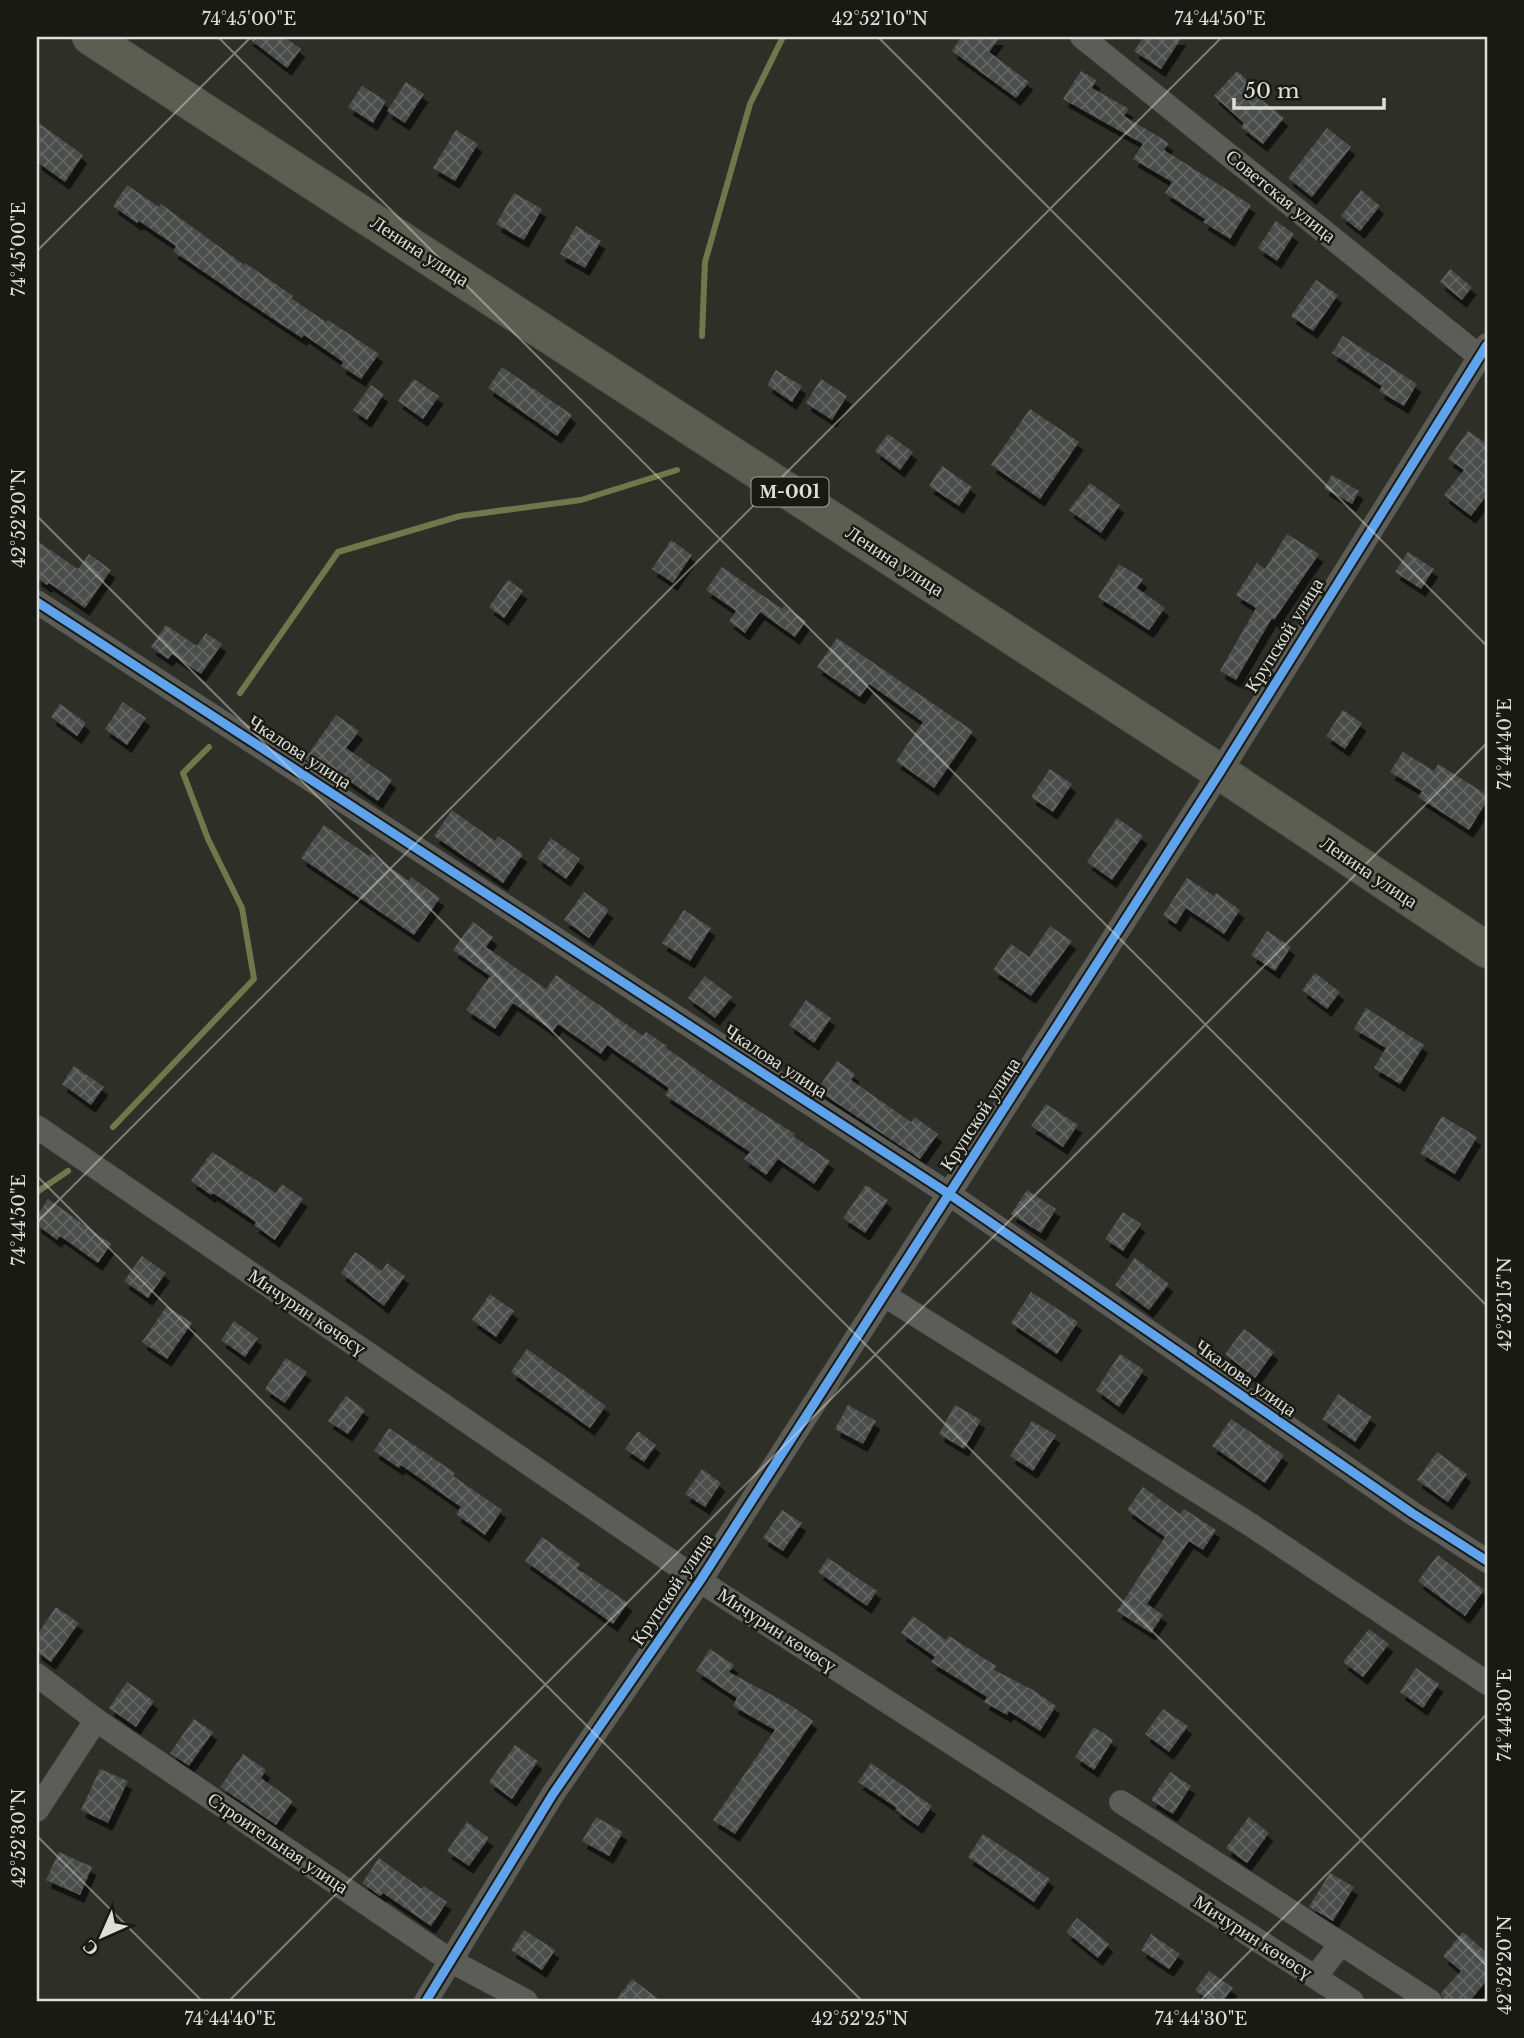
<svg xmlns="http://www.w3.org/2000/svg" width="1524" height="2038" viewBox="0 0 1524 2038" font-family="'Libre Baskerville',serif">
	<defs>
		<pattern id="building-cross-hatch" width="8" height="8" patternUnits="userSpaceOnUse" patternTransform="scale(1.75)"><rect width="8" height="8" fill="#4b4d4c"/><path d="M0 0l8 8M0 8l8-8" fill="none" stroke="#646665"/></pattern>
		<filter id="shadow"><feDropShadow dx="4.5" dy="8" stdDeviation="0" flood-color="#0009"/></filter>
	</defs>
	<rect width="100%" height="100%" fill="#2e3028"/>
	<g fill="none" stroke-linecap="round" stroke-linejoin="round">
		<g stroke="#6e784b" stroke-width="6">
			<polyline points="702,336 705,262 750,104 783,37"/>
			<polyline points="240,693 338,552 460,516 581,500 677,470"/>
			<polyline points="113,1127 254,979 242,908 208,839 183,773 209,747"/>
			<polyline points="37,1192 68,1171"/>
		</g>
	</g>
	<g fill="url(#building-cross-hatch)" filter="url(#shadow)">
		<polygon points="247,37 284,37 301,49 287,68"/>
		<polygon points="961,37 1000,37 989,52 1029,82 1016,98 952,51"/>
		<polygon points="1144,37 1182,37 1161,69 1134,51"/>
		<polygon points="1081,71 1096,80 1092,88 1129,109 1124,116 1169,143 1164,150 1251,205 1230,239 1203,222 1205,219 1165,193 1172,182 1133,159 1143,144 1063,99"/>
		<polygon points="1237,71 1252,84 1248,89 1284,118 1263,144 1241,127 1244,123 1214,96"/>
		<polygon points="406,82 424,94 405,123 387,111"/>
		<polygon points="362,86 386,101 373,123 348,107"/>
		<polygon points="37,122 83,155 65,182 37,162"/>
		<polygon points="1327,128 1351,147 1312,197 1288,178"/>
		<polygon points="456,130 478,144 455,181 433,168"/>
		<polygon points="127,185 159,207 161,204 244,265 245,263 293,296 291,298 326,322 328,320 379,354 361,379 341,366 343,362 304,335 302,338 276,321 173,251 176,246 139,221 137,223 113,206"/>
		<polygon points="1361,190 1380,206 1360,231 1341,216"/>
		<polygon points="514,193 542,209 524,240 496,224"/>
		<polygon points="1276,221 1294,234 1277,261 1258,248"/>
		<polygon points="576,226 601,241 585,268 560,254"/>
		<polygon points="1450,269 1472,287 1462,300 1440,282"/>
		<polygon points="1316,280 1338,295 1313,331 1291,316"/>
		<polygon points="1343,336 1417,384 1404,406 1379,391 1382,386 1332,353"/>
		<polygon points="502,367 572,415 557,436 488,388"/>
		<polygon points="776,370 802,386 792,402 767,385"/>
		<polygon points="414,379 439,396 423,419 398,401"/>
		<polygon points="821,379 847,396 832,420 806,403"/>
		<polygon points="371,385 384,394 367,420 353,410"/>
		<polygon points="1030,409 1079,442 1040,499 991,465"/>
		<polygon points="1468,431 1487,444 1487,495 1471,516 1444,495 1464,470 1448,459"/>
		<polygon points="888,434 913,452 900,470 875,451"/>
		<polygon points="942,466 972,487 959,506 929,486"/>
		<polygon points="1332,475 1359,491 1352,504 1324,488"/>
		<polygon points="1090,483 1120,505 1101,533 1069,510"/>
		<polygon points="1287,534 1319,554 1274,620 1272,618 1236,680 1220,671 1256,608 1236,595 1257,563 1265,569"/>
		<polygon points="671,540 692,555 673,583 652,569"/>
		<polygon points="37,541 78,569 89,554 111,570 85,608 49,583 47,585 37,578"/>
		<polygon points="1408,552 1434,569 1421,589 1395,572"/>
		<polygon points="1119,564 1143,579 1137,588 1165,608 1149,630 1098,597"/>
		<polygon points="722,567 782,609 784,606 806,621 795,637 760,612 745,633 729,621 736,611 706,590"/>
		<polygon points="508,580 523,591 504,618 489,607"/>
		<polygon points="166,625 197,646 206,633 222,644 201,674 172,654 168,659 151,647"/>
		<polygon points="837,638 973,731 934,788 896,761 923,722 869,684 860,697 817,667"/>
		<polygon points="123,702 146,718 127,745 105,729"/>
		<polygon points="60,704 86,723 77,736 51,717"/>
		<polygon points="1343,710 1362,723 1345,749 1326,736"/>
		<polygon points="336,715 359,731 346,748 392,780 378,801 332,769 328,774 305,759"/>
		<polygon points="1403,752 1434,771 1438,764 1487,795 1487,801 1469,830 1418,797 1422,791 1390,772"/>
		<polygon points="1050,769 1072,784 1053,812 1031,797"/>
		<polygon points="452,810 495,841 498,836 523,854 503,883 434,836"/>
		<polygon points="1117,818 1143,836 1112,880 1087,862"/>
		<polygon points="324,825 369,856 371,854 409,881 411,877 440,898 414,935 301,858"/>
		<polygon points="551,838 580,859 566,879 537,858"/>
		<polygon points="1187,878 1214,896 1216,893 1240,910 1224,934 1186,908 1176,924 1163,915"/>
		<polygon points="584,892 609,910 589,938 564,920"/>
		<polygon points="684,910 711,928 690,961 662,943"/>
		<polygon points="473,922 493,937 486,947 546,989 556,975 643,1036 646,1032 667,1046 666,1048 729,1092 795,1134 793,1136 830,1161 814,1184 778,1159 766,1175 744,1159 750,1152 665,1095 669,1088 607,1045 601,1054 558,1024 553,1031 513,1003 495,1029 466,1010 490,976 453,950"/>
		<polygon points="1050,926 1072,941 1031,996 993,970 1011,944 1029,957"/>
		<polygon points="1267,931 1291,947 1275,971 1251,955"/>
		<polygon points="1315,973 1340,992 1327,1009 1302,990"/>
		<polygon points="705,976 732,997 715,1018 688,998"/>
		<polygon points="806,1000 831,1018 814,1043 789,1025"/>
		<polygon points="1366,1008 1424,1045 1400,1084 1374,1068 1386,1048 1354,1029"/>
		<polygon points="837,1061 855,1074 851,1080 911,1122 915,1117 938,1134 920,1159 817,1090"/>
		<polygon points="74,1066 104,1087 91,1105 62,1084"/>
		<polygon points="1046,1104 1078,1125 1063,1147 1031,1126"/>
		<polygon points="1442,1116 1477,1137 1455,1174 1420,1153"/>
		<polygon points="212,1152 276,1193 282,1184 303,1199 275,1240 254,1225 256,1222 213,1193 211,1195 191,1181"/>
		<polygon points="866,1185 888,1200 865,1233 843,1218"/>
		<polygon points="1027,1190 1056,1209 1041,1233 1011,1214"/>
		<polygon points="48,1199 111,1244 98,1263 60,1236 57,1240 37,1225 37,1216"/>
		<polygon points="1123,1212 1141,1224 1123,1251 1105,1239"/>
		<polygon points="355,1252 382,1271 387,1263 405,1276 384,1306 341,1273"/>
		<polygon points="142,1256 166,1273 148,1298 124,1281"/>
		<polygon points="1135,1258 1169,1284 1149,1310 1115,1285"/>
		<polygon points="1031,1292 1078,1322 1057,1354 1011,1323"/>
		<polygon points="490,1294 514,1311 496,1337 472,1320"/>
		<polygon points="167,1306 192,1323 167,1359 142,1342"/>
		<polygon points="234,1321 258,1338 245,1357 221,1340"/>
		<polygon points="1244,1329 1274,1352 1255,1378 1225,1354"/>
		<polygon points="527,1349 606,1406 590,1428 511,1372"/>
		<polygon points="1120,1354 1144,1370 1119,1407 1096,1390"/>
		<polygon points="286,1358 307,1372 285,1403 265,1389"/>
		<polygon points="1338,1394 1372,1417 1355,1442 1322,1419"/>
		<polygon points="346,1396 365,1410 348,1434 328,1421"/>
		<polygon points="848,1405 876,1421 863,1444 835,1429"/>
		<polygon points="955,1405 981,1420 964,1449 939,1434"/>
		<polygon points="1231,1419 1284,1455 1265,1483 1212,1446"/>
		<polygon points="1032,1421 1056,1435 1033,1471 1010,1456"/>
		<polygon points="389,1428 455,1473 453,1476 502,1510 485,1535 456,1514 461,1507 401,1465 399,1468 374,1451"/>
		<polygon points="638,1431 656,1445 644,1462 625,1449"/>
		<polygon points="1437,1452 1467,1474 1448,1502 1417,1480"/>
		<polygon points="702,1469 721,1483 705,1507 685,1494"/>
		<polygon points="1143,1487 1180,1514 1184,1509 1216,1530 1203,1550 1189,1541 1147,1604 1163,1615 1151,1633 1117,1611 1165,1537 1127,1510"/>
		<polygon points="782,1510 802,1523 783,1551 763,1538"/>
		<polygon points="542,1537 580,1564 577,1568 628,1603 613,1624 525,1561"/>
		<polygon points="1438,1555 1484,1590 1465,1616 1418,1581"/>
		<polygon points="828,1558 877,1591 867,1606 818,1572"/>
		<polygon points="56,1607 79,1623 51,1662 37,1652 37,1635"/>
		<polygon points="913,1616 946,1640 949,1636 996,1666 994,1670 1033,1690 1056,1706 1040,1731 1009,1711 1007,1715 984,1702 987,1697 931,1662 935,1657 901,1633"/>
		<polygon points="1369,1629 1389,1644 1363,1677 1343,1662"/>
		<polygon points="710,1649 734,1665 729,1672 792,1706 813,1721 735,1834 713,1820 775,1730 733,1706 737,1698 696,1671"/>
		<polygon points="1416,1668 1439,1684 1423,1708 1400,1692"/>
		<polygon points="127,1682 154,1701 136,1727 109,1708"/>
		<polygon points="1163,1709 1188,1726 1169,1752 1145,1734"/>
		<polygon points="194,1719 213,1732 189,1766 170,1753"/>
		<polygon points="1094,1727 1113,1740 1094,1770 1075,1757"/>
		<polygon points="515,1745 538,1761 512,1799 489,1782"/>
		<polygon points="243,1754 266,1770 261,1778 293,1801 276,1825 220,1787"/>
		<polygon points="871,1763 932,1806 918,1826 895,1810 897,1808 858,1782"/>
		<polygon points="100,1769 128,1781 108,1823 81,1810"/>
		<polygon points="1170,1772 1191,1786 1173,1814 1151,1800"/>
		<polygon points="596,1817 623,1832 609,1856 582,1841"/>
		<polygon points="1249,1817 1269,1833 1247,1863 1226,1848"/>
		<polygon points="467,1822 489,1838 469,1866 447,1851"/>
		<polygon points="983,1834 1050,1879 1034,1902 968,1857"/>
		<polygon points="59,1852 92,1867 80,1895 46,1880"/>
		<polygon points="379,1858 422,1889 424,1886 447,1902 431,1926 383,1893 380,1896 362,1883"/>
		<polygon points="1330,1873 1354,1887 1333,1921 1309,1907"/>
		<polygon points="1077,1918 1109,1944 1098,1958 1066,1932"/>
		<polygon points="524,1930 555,1950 542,1970 511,1950"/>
		<polygon points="1463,1932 1487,1953 1487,1980 1470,2001 1444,2001 1441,1993 1461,1971 1443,1956"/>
		<polygon points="1151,1934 1180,1954 1169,1969 1141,1950"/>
		<polygon points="1209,1971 1233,1988 1223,2001 1210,2001 1195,1990"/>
		<polygon points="632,1979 661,2001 615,2001"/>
	</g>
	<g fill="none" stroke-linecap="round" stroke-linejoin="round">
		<defs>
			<g id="street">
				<polyline points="1082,37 1479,356"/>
				<polyline points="37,602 949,1194 1412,1513 1487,1561"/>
				<polyline points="37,1127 700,1581 1352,2001"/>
				<polyline points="884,1295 1251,1525 1487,1683"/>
				<polyline points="37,1675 96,1720 451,1961 526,2001"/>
				<polyline points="1121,1802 1430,2001"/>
				<polyline points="37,1810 96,1720"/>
				<polyline points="1315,1977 1341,1944"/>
				<polyline points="426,2001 553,1794 700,1581 949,1194 1220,772 1487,345"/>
			</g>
			<polyline id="primary" points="90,37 1220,772 1487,950"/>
		</defs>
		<use href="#street" stroke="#4a4c44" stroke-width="24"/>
		<use href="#primary" stroke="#4a4c44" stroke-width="37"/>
		<use href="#street" stroke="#5c5d58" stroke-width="23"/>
		<use href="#primary" stroke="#5b5e51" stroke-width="35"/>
		<defs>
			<g id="cycleway">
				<polyline points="37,602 949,1194 1412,1513 1487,1561"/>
				<polyline points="426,2001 553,1794 700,1581 949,1194 1220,772 1487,345"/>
			</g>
		</defs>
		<use href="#cycleway" stroke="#181a13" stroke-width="13"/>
		<use href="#cycleway" stroke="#60a3ed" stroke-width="9"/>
	</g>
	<path fill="none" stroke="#dee0d7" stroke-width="2" stroke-opacity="0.45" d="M218 37 1487 1306M878 37 1487 646M37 251 251 37M37 516 1487 1966M37 1176 862 2001M37 1222 1222 37M37 1836 202 2001M229 2001 1487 743M1200 2001 1487 1714"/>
	<g text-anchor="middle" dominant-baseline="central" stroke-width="5" stroke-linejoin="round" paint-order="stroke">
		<rect fill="#181a13" stroke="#a3a59c" stroke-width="2" x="751.5" y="477.5" width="77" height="29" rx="5"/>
		<g font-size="18" font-weight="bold" fill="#dee0d7">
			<text x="790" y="492">М-001</text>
		</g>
		<g font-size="19" fill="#dee0d7" stroke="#181a13">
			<text transform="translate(1281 196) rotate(39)">Советская улица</text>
			<text transform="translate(420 251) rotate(33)">Ленина улица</text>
			<text transform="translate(895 561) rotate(33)">Ленина улица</text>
			<text transform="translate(1284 635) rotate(-58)">Крупской улица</text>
			<text transform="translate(300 752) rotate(33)">Чкалова улица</text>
			<text transform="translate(1369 872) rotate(34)">Ленина улица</text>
			<text transform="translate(776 1061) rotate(33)">Чкалова улица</text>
			<text transform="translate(980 1114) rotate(-57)">Крупской улица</text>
			<text transform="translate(307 1312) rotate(34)">Мичурин көчөсү</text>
			<text transform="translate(1246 1378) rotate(35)">Чкалова улица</text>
			<text transform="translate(672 1589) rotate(-56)">Крупской улица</text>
			<text transform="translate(777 1630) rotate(33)">Мичурин көчөсү</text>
			<text transform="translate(278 1843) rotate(34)">Строительная улица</text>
			<text transform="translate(1253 1937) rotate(33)">Мичурин көчөсү</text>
		</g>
	</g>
	<rect width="1524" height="2038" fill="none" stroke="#181a13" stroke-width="77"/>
	<g transform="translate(102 1936) rotate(225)" stroke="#181a13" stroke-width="5" paint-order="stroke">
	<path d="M0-5L12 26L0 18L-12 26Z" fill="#dee0d7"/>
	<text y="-10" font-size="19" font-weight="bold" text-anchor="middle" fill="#dee0d7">С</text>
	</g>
	<path d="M1234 98v10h150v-10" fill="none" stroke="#dee0d7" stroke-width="3.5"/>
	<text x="1244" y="98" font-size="21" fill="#dee0d7" stroke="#181a13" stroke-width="5" paint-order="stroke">50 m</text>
	<rect x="38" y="38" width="1448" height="1962" fill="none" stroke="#dee0d7" stroke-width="2.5"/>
	<g font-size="18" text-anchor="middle" fill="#dee0d7">
		<text x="249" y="25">74°45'00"E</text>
		<text x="880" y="25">42°52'10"N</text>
		<text x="1220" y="25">74°44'50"E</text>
		<text transform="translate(19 249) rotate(-90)" y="6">74°45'00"E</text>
		<text transform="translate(19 518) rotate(-90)" y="6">42°52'20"N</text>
		<text transform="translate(1505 744) rotate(-90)" y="6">74°44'40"E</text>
		<text transform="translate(19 1220) rotate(-90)" y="6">74°44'50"E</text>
		<text transform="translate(1505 1304) rotate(-90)" y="6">42°52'15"N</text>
		<text transform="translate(1505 1715) rotate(-90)" y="6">74°44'30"E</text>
		<text transform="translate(19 1838) rotate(-90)" y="6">42°52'30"N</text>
		<text transform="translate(1505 1965) rotate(-90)" y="6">42°52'20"N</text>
		<text x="230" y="2025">74°44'40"E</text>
		<text x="860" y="2025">42°52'25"N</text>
		<text x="1201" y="2025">74°44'30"E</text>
	</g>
</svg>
